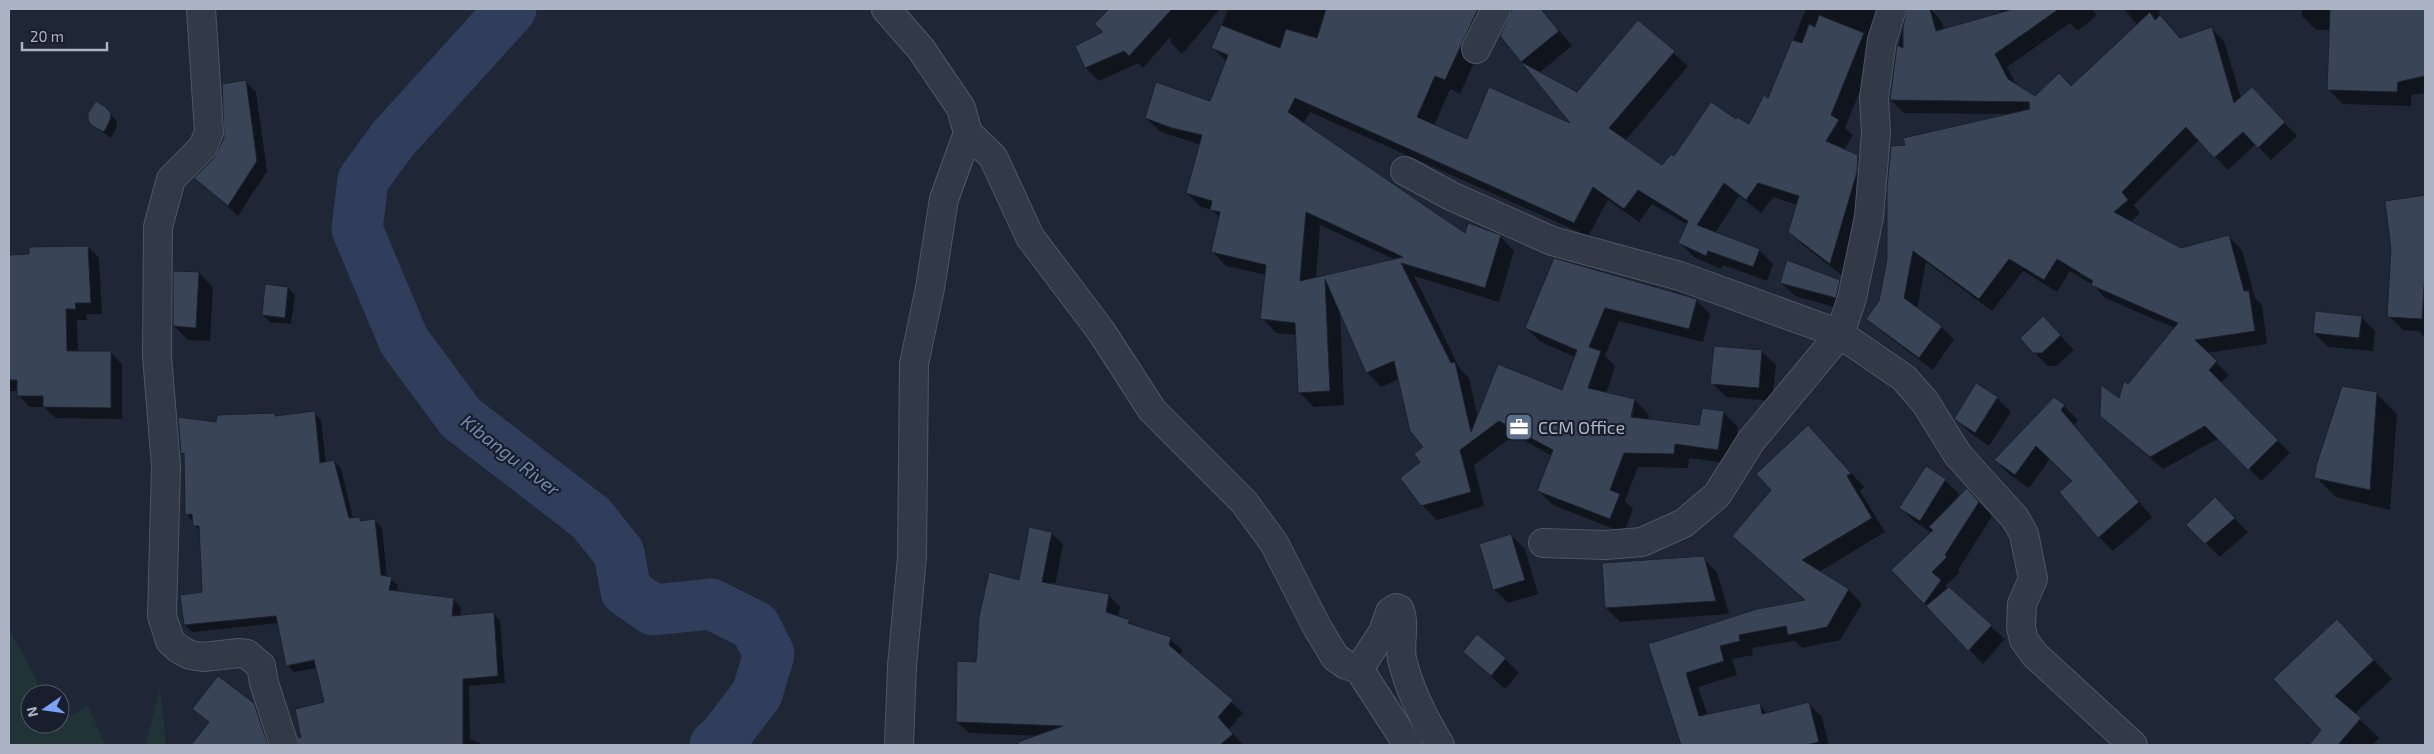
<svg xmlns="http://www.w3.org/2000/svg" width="2434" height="754" viewBox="0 0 2434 754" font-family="'Exo 2',sans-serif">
	<rect width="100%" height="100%" fill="#1f2736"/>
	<g fill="#203337">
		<polygon points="9,630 35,676 40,694 30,694 30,724 49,724 50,729 88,705 105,745 9,745"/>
		<polygon points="160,690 166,745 145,745"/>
	</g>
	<g fill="#0007" fill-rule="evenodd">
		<polygon points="1110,9 1220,9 1182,54 1170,42 1171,36 1143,68 1138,63 1099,81 1086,68 1077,46 1105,33 1096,24"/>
		<path d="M1228 9H1475L1485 39 1460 94 1450 89 1434 126 1468 140 1574 126 1502 36 1508 22 1525 9H1541L1572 46 1539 73 1578 93 1638 22 1688 66 1625 141 1663 167 1674 157 1736 120 1749 126 1769 99 1806 9H1893L1845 128 1853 135 1844 150 1858 156 1872 171 1844 277 1804 246 1789 232 1797 205 1773 197 1761 213 1739 196 1715 233 1759 250 1773 264 1767 281 1723 265 1721 269 1694 257 1679 242 1688 225 1652 204 1639 222 1608 200 1588 236 1310 112 1303 124 1465 235 1500 236 1514 251 1499 302 1414 276 1460 369 1469 378 1478 418 1563 392 1575 357 1541 342 1526 328 1554 259 1696 300 1710 314 1703 342 1619 321 1605 356 1615 366 1606 394 1635 400 1649 415 1648 420 1700 427 1723 412 1738 427 1733 464 1689 458 1688 468 1638 467 1625 501 1633 509 1624 533 1553 505 1539 491 1552 456 1514 435 1474 465 1484 506 1437 520 1422 505V462L1424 448 1399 379 1381 387 1367 372 1340 310 1344 405 1314 407 1299 392 1297 335 1276 333 1262 318 1267 275 1226 266 1212 251 1220 218 1212 210 1201 207 1187 193 1201 145 1161 132 1146 118 1210 102 1227 62 1213 48ZM1320 225 1396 260 1316 279ZM1632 409H1634L1631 423 1628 422Z"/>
		<polygon points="1908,9 1931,9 1942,22 1944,30 2001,13 1998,9 2092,9 2097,15 2078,31 2070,23 2007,67 2017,86 2035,98 2072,87 2137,25 2124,9 2162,9 2158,12 2181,39 2211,28 2224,41 2241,98 2264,101 2297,136 2271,160 2256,144 2228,170 2199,140 2134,205 2140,213 2130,222 2181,249 2229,237 2242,250 2255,298 2262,305 2267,344 2207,353 2229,375 2221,383 2290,453 2261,481 2219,438 2163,469 2101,416 2120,401 2128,386 2175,328 2105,298 2093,285 2070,271 2057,292 2023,271 1992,311 1926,262 1917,309 1941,327 1954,339 1933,370 1881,331 1868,318 1880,301 1907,146 2009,114 1904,113 1891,100 1899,44"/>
		<polygon points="2302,9 2417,9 2419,33 2425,32 2425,93 2411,95 2411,106 2343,104 2329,90 2330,30 2316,30 2302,16"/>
		<polygon points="245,82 256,92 267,171 238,216 196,178 215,159 223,144"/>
		<polygon points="107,109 117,122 117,127 111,138 92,124"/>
		<polygon points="2425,196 2425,338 2419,331 2403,330 2389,316 2393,249 2386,202"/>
		<polygon points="88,247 99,258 102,314 86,314 87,320 77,320 78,352 110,352 122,364 122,419 56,418 44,407 30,407 18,395 18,391 9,391 9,256 30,255"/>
		<polygon points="199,273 213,287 210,341 188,340 174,326"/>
		<polygon points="1839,281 1853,295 1849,311 1795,296 1781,283"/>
		<polygon points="288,288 295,295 291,324 270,322 263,315"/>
		<polygon points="2361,317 2375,331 2373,351 2328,347 2314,333"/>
		<polygon points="2057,332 2074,350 2056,366 2048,366 2034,352"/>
		<polygon points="1762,352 1776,365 1772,401 1726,397 1712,383"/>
		<polygon points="2376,393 2397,414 2390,510 2336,497 2316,477"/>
		<polygon points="1997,398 2011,412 1989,446 1969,432 1955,418"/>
		<polygon points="2064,406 2078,420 2074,425 2152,517 2113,551 2099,537 2073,481 2050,459 2029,488 2009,474 1995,460"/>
		<polygon points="314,413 321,420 326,463 334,461 341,468 353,519 359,518 363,522 375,521 382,528 387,577 398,585 397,592 454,600 461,607 460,616 493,613 500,621 505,683 469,686 470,739 484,745 300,745 299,739 303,741 326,703 317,668 294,672 287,665 279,623 192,632 185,625 203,594 201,533 187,514 185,456 182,453 217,423 274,414 277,417"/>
		<polygon points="1808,426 1864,487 1860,491 1885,532 1819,572 1849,590 1862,604 1840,640 1802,648 1795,641 1752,648 1753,655 1732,659 1737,675 1698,687 1708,716 1760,705 1768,714 1809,704 1822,717 1829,745 1691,745 1687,725 1649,644 1806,601 1733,536 1773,490"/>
		<polygon points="1927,468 1945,480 1959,494 1956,500 1967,490 1992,516 1958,570 1960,572 1945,586 2005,639 1983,664 1893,570 1932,533 1915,522 1901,508"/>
		<polygon points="2215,499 2248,532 2220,557 2188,525"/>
		<polygon points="1051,533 1063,544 1055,586 1108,595 1120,607 1118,617 1129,621 1135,627 1170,639 1182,650 1180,656 1243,713 1229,729 1243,745 1013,745 1039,736 969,733 957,722 978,664 1020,582"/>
		<polygon points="1511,535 1525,549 1538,594 1508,603 1494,589"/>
		<polygon points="1703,558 1717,572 1729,614 1620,622 1606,608"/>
		<polygon points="2337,621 2392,679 2354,714 2379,738 2373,745 2310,745 2323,730"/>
		<polygon points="1464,652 1505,659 1519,673 1505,689"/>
		<polygon points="253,704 261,712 272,745 192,745 210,723 194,709"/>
	</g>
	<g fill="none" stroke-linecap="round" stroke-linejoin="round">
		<polyline stroke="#303e5c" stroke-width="51" points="511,9 393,139 363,180 357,229 404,341 461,418 591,518 619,553 626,591 653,610 711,604 755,626 769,654 757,694 724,737 715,745"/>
	</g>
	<g fill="#3a4457" stroke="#1a202d" fill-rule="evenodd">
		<polygon points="1109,9 1172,9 1129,56 1124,51 1085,68 1075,46 1103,32 1094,24"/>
		<path d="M1326 9H1478L1445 80 1435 76 1417 117 1467 139 1489 87 1570 123 1500 36 1512 9H1541L1559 31 1521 62 1577 92 1638 20 1675 51 1609 128 1662 165 1671 154 1674 156 1711 102 1736 119 1737 117 1749 124 1764 95 1768 98 1792 40 1802 43 1809 24 1815 27 1819 15 1864 33 1831 115 1839 120 1826 141 1858 155 1857 172 1830 264 1788 232 1799 196 1758 183 1746 200 1724 183 1697 225 1760 249 1753 267 1708 251 1706 256 1678 243 1688 221 1638 190 1624 209 1593 187 1574 223 1295 98 1288 112 1465 233 1468 223 1501 235 1485 288 1401 263 1451 363 1455 362 1471 432 1498 364 1562 390 1577 350 1525 328 1554 258 1697 299 1689 329 1605 308 1589 347 1601 351 1588 388 1635 399 1631 417 1699 425 1702 408 1724 411 1718 450 1675 444 1674 454 1624 453 1610 490 1620 494 1610 519 1537 491 1553 450 1499 421 1460 450 1471 492 1421 506 1400 478 1420 462 1414 454 1423 447 1410 431 1394 361 1366 373 1325 279 1330 391 1298 393 1295 323 1260 319 1266 265 1211 252 1220 212 1210 210 1212 201 1186 193 1202 135 1172 128 1145 118 1156 82 1210 101 1228 55 1211 48 1221 25 1280 48 1286 29 1317 38ZM1306 212 1403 257 1300 281Z"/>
		<polygon points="1907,9 1930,9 1936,31 2013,9 2059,9 1995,54 2008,79 2035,96 2059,73 2071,86 2150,12 2155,20 2160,15 2180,38 2212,27 2234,103 2252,87 2285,122 2258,148 2243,132 2214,158 2186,127 2122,192 2128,200 2114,212 2181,248 2229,235 2244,291 2249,291 2255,331 2195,340 2217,361 2209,370 2278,440 2248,470 2205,426 2150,457 2100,416 2101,385 2119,398 2124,381 2128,384 2178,323 2091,285 2093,281 2057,259 2044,280 2009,259 1979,299 1913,251 1904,298 1942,326 1919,358 1866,319 1879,301 1887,259 1887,188 1891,146 1905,145 1903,138 2030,109 2029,102 1890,100 1897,45 1903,48 1903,27"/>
		<polygon points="2330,9 2425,9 2425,76 2398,82 2397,92 2327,90"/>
		<polygon points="246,80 257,161 228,206 194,178 214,158 224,138 222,84"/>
		<polygon points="96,101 107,108 111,114 110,120 104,132 91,125 88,120 88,113"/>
		<polygon points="2425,195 2425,272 2422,319 2387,317 2391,249 2385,201"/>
		<polygon points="88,246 91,303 75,303 76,309 66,309 67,351 111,351 111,408 43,407 43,396 17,396 17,380 9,380 9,255 29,254 29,247"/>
		<polygon points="1787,260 1840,280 1836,298 1780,283"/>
		<polygon points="173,271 199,272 196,328 173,326"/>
		<polygon points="265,284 288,287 285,318 262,315"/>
		<polygon points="2315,311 2362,316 2359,338 2313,333"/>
		<polygon points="2043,316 2061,335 2042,353 2033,353 2020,338"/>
		<polygon points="1714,346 1762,350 1759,388 1710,384"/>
		<polygon points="1976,383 1998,397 1975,433 1954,419"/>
		<polygon points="2342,386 2377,392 2370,490 2314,478 2317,463"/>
		<polygon points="2054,397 2065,405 2061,410 2139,502 2098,538 2059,492 2072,481 2036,446 2015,475 1994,460"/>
		<polygon points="315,411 320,463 334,460 349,518 360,517 360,521 375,519 381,575 392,577 389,590 454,598 452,616 494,612 498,676 463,679 463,745 299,745 297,736 301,738 295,709 324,702 314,660 286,666 276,616 184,625 180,595 202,592 199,526 193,526 192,514 185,515 184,453 181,454 178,417 216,422 217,415 275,413 275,416"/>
		<polygon points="1808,425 1851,473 1847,476 1872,518 1802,560 1849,589 1827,627 1788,635 1786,626 1739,635 1740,641 1720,646 1724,661 1686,673 1699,716 1760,703 1762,714 1809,702 1819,742 1805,745 1681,745 1648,644 1757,609 1805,600 1732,536 1771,490 1756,474"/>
		<polygon points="1926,466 1946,479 1920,521 1899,508"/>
		<polygon points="1967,488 1979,502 1945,555 1947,557 1932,572 1941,580 1924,604 1891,570 1933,530 1929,527"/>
		<polygon points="2215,497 2235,518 2205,544 2186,525"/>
		<polygon points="1029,527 1052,532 1042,582 1109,594 1106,612 1130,620 1128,623 1171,637 1169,645 1233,700 1218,717 1233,734 1220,745 1019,745 1018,742 1063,726 956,722 957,661 976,662 979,617 989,572 1019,580"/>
		<polygon points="1511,534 1525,580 1493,590 1479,544"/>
		<polygon points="1704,556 1716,601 1605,608 1602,563"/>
		<polygon points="1949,587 1992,625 1968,651 1926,606"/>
		<polygon points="2337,619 2374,660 2335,696 2361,718 2338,745 2309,745 2321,730 2273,679"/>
		<polygon points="1477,634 1506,658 1491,676 1463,652"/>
		<polygon points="218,676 254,703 268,745 191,745 209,722 192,709"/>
	</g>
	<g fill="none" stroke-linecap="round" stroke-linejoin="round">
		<defs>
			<g id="street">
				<polyline points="201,9 209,132 203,147 171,179 158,227 157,356 166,466 162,616 170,641 179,649 190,655 203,657 239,653 247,654 261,666 264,683 284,745"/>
				<polyline points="886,9 921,49 961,108 968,133 944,199 930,288 914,364 912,557 902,666 899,745"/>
				<polyline points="1476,49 1496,9"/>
				<polyline points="968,133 993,157 1030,237 1101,331 1152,410 1244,502 1274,543 1317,627 1335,657 1346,665 1359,669 1408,745"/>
				<polyline points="1405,171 1451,196 1552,241 1680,276 1840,334 1904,378 1925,402 1958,455 2015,518 2024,534 2033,579 2022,604 2021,627 2024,640 2035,655 2133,745"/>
				<polyline points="1543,543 1605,545 1642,542 1684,523 1717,495 1751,441 1840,334 1852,298 1869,217 1876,133 1874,98 1882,40 1892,9"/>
				<path d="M1359 669 1383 632 1390 612 1396 608 1399 609C1406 623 1399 643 1402 659 1409 689 1424 719 1440 745"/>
			</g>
		</defs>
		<use href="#street" stroke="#505665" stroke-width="30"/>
		<use href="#street" stroke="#323947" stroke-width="28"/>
	</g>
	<defs>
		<symbol id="office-square" viewBox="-11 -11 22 22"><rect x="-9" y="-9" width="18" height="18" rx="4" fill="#5c6f8a" stroke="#181e2b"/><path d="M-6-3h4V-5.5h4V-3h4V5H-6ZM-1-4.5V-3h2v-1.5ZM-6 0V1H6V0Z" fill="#fff"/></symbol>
	</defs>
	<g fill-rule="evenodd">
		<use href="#office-square" x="1503" y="411" width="32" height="32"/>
	</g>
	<g text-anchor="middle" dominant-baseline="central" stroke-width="4.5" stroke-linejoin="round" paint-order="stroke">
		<g font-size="18" fill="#acb3c4" stroke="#181e2b" text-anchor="start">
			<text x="1538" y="427">CCM Office</text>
		</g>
		<g font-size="19" font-style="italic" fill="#7387ae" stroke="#181e2b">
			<text transform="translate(511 455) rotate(38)">Kibangu River</text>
		</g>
	</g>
	<rect width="2434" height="754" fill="none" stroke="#acb3c4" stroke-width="20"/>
	<g transform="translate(45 709) rotate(257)"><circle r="24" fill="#181e2b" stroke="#535a68"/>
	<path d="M0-4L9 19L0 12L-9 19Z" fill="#7ba2fa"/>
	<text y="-8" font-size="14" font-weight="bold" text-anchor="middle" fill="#acb3c4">N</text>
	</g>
	<path d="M22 42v8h85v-8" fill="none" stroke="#acb3c4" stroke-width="2.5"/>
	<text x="30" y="42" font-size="15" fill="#acb3c4" stroke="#181e2b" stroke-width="4" paint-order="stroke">20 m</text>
</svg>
